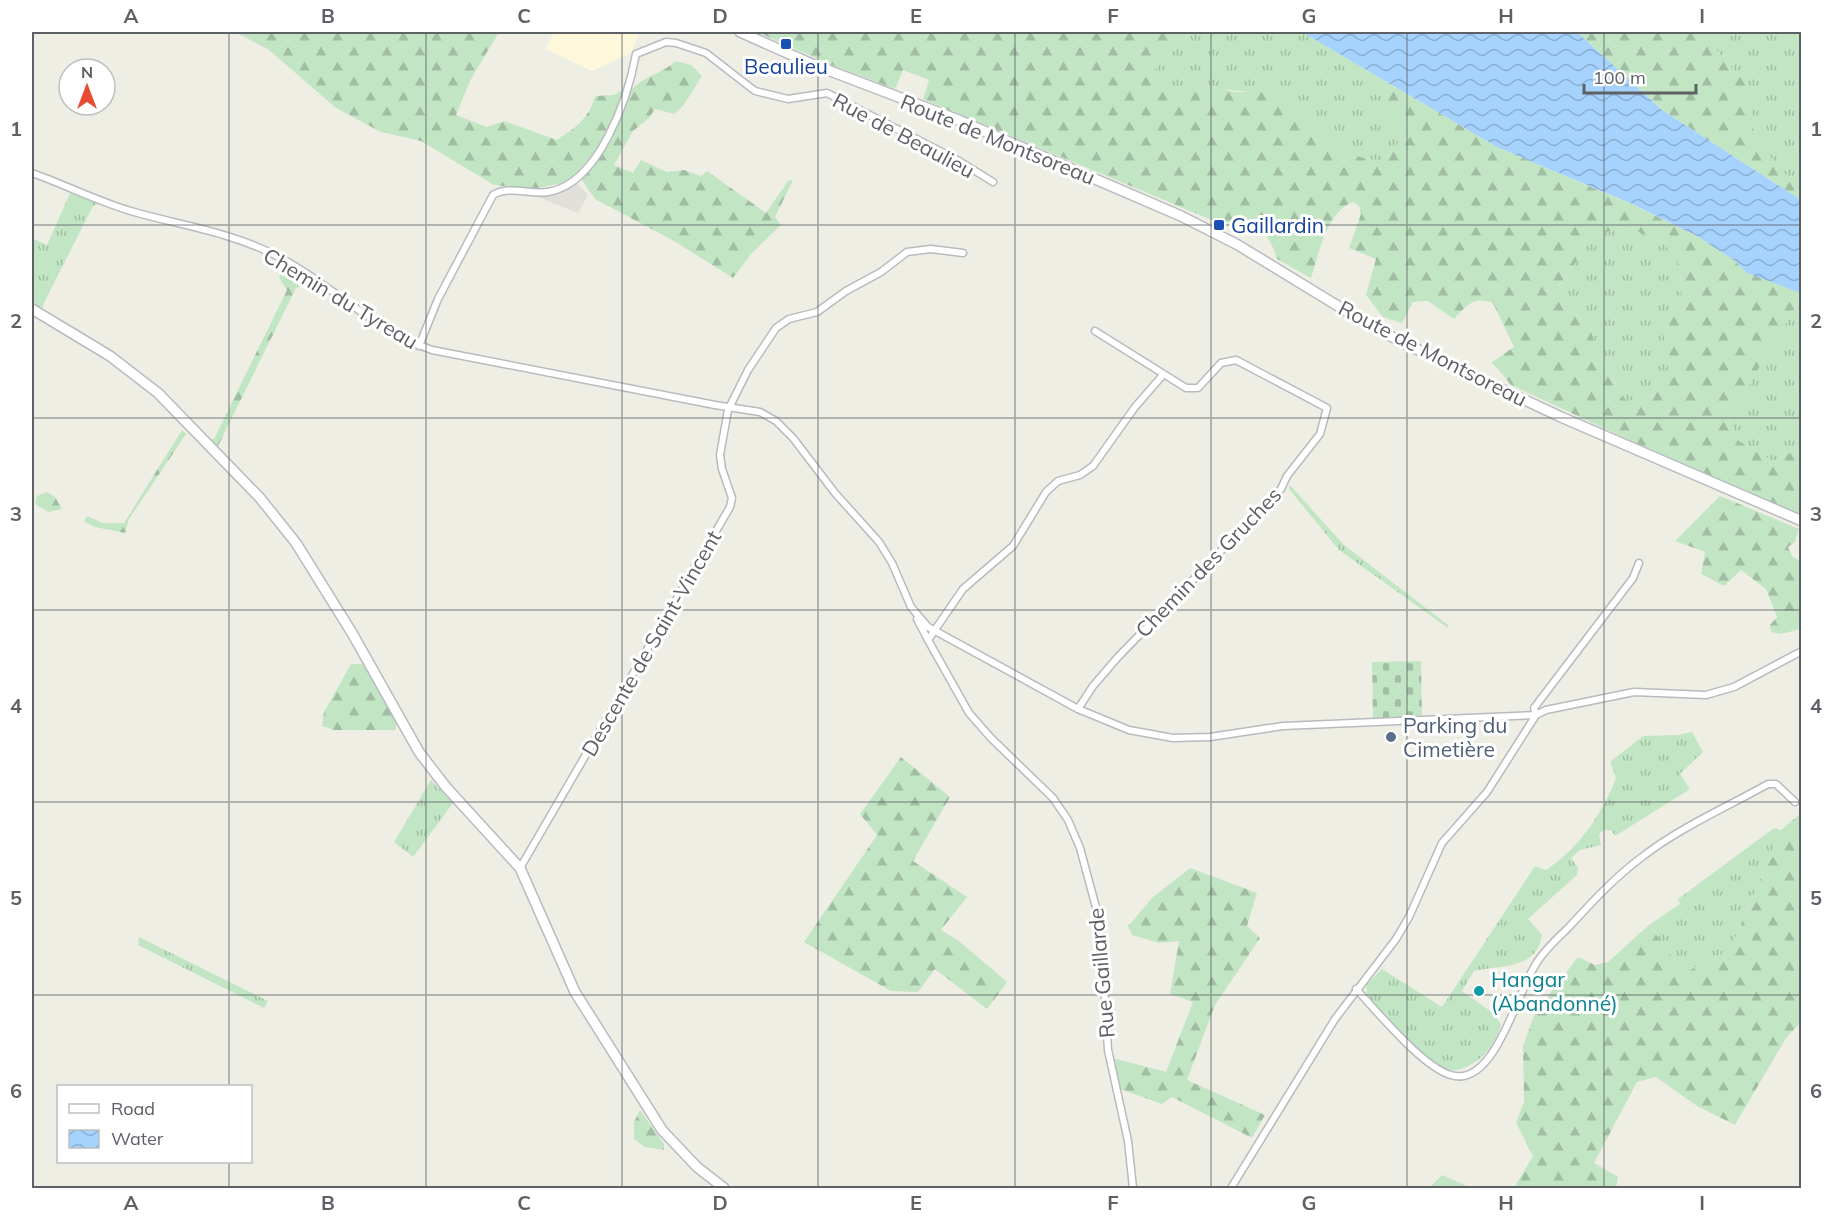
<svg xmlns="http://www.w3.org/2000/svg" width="1833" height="1220" viewBox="0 0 1833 1220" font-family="Mulish,sans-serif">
	<defs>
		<pattern id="grass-tufts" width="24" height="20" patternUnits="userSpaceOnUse" patternTransform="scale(1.5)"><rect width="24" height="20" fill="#c2e6c4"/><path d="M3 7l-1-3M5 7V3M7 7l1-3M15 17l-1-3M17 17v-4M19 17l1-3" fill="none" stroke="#a1bea3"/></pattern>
		<pattern id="forest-firs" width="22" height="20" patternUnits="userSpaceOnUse" patternTransform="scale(1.5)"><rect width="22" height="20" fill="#c2e6c4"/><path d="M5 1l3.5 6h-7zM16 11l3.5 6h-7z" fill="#a1bea3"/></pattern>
		<pattern id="cemetery-stones" width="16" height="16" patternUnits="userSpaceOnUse" patternTransform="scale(1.5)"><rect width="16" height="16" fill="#c2e6c4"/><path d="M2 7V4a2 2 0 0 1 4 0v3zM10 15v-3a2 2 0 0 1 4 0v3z" fill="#a1bea3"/></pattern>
		<pattern id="water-waves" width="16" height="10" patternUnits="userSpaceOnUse" patternTransform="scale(1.5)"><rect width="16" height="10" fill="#a6d2fe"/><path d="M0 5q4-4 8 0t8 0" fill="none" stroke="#8aaed1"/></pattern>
	</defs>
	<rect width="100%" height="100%" fill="#efeee5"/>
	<polygon fill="#fdf8dc" points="554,32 639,32 631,53 592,71 546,49"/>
	<polygon fill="#e1dfd9" points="577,183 588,195 578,213 537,197 561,192"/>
	<g fill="url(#grass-tufts)">
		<polygon points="1191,32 1302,32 1390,84 1383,107 1400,130 1401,139 1385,160 1371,160 1347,154 1270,94 1220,89 1197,81 1175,95 1161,91 1149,76"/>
		<polygon points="1577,32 1801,32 1801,200"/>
		<polygon points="71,191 100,203 93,206 41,309 32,302 32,238 47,245"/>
		<path d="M1631 229C1674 246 1679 249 1682 296L1661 325C1672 360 1679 384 1641 403L1624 399 1596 346 1590 328 1570 308 1557 288 1580 257 1588 234Z"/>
		<polygon points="1796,289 1802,293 1801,452 1794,451 1773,461 1739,441 1728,420 1799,301"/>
		<polygon points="1290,485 1344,545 1448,625 1448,628 1339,550 1289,489"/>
		<path d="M1692 732 1703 752 1680 774 1690 789 1615 836 1611 830H1604L1599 834 1601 845 1580 850 1571 858 1578 868 1577 875 1528 919 1542 935C1537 970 1501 965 1474 971L1462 991 1493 1013 1501 1024C1498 1038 1488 1054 1475 1062 1464 1069 1453 1074 1440 1067 1414 1054 1387 1017 1367 995L1366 985 1382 969 1442 1007 1535 866 1546 870C1579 848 1602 814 1616 778L1610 762 1643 736 1677 735Z"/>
		<polygon points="431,780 453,803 413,857 394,842"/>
		<polygon points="1774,828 1781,830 1730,950 1684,973 1649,925 1680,904 1678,899"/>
		<polygon points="139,937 268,1001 264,1008 138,945"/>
	</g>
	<g fill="url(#forest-firs)" fill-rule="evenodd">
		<path d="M235 32H499L471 79 456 115 487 127 504 121 557 140C576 127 589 119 595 96L614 95 624 89H632C646 75 661 74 676 61L691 65 702 76 683 106 674 114 655 109 649 118 633 131 614 165 633 173 641 160 667 172 684 170 701 176 707 171 766 213 788 181 793 180 775 217 781 225 751 254 733 278 674 241 595 199 581 179 533 189 494 185 421 141 381 132 336 108 269 50Z"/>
		<path d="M757 32H1191L1149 76 1161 91 1175 95 1197 81C1211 86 1224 91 1238 92 1248 92 1261 91 1271 94 1318 111 1325 161 1385 160L1401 139 1400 130 1383 107 1390 84 1497 147 1631 204 1697 236 1735 261 1747 273 1796 289 1799 301 1728 420 1739 441 1773 461 1794 451 1801 452V515L1627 439 1511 385 1492 362 1514 347 1493 303C1474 296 1467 305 1454 319L1428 301 1413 302 1402 323 1383 317 1366 295 1376 259 1349 248 1361 214 1359 206 1353 202C1327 211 1319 254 1311 278L1277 259C1263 217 1253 226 1214 221L923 99 929 80 903 70 895 89 834 66ZM1631 229C1674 246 1679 249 1682 296L1660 325C1672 360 1679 384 1641 403L1624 399 1596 346 1590 328 1570 308 1557 288 1580 257 1588 234Z"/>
		<polygon points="1577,32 1701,32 1752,91 1753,129 1774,162 1801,189 1801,200 1662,110"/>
		<path d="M283 266C292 270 305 275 308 285L296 288 216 450 204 438 214 439 287 290 279 278Z"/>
		<polygon points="182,430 186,434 129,519 125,533 95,527 84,521 87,516 103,523 124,523"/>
		<polygon points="47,492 55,497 62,509 48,512 35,504 37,496"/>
		<polygon points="1720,496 1799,529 1795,542 1788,547 1792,556 1801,562 1801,629 1781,634 1771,632 1770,625 1777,617 1766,589 1741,570 1724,586 1701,574 1705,552 1675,541"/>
		<polygon points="351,664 364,664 396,722 396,730 334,730 322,726 324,712"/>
		<polygon points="901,757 950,797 913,861 967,897 941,930 959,941 1007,982 987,1009 935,969 918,992 891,991 804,942 877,835 860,814"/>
		<polygon points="1801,813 1801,1022 1786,1038 1735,1125 1697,1106 1656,1077 1637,1082 1594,1163 1618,1177 1616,1188 1514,1188 1533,1156 1516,1123 1524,1102 1523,1046 1535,1013 1578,957 1595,965 1608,962 1649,925 1684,973 1730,950 1781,830"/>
		<polygon points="1190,868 1257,893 1247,926 1260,938 1215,1005 1187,1080 1265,1115 1252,1138 1172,1097 1162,1104 1117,1088 1109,1057 1166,1072 1193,1002 1170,994 1179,941 1159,943 1132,935 1127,924 1130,924 1152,898"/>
		<polygon points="640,1110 664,1144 664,1150 645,1147 634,1139 634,1122"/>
		<polygon points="1442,1175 1471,1188 1429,1188"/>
	</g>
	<polygon fill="url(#cemetery-stones)" points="1421,661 1422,719 1373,721 1372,662"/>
	<polygon fill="url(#water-waves)" points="1302,32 1577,32 1662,110 1801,200 1801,293 1747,273 1735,261 1697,236 1632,204 1497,147"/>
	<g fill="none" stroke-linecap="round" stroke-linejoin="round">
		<defs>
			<g id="street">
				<path d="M32 173C66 185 99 202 134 212 180 225 229 232 273 254 329 282 372 329 432 350L715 405 760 412 776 421 793 438 835 493 879 542 892 563 911 607 928 627 1078 709 1129 730 1173 738 1210 737 1283 726 1536 715"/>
				<path d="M419 346 438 299 493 195C508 185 531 195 548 192 599 184 628 98 636 54L666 42 676 43 706 53 755 91 788 99 827 93 959 161 993 182"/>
				<polyline points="917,619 928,640"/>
				<polyline points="1078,709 1093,686 1118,657 1281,489 1287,476 1320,434 1327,408 1236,360 1221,363 1198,388 1186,388 1095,331"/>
				<polyline points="1536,715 1546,710 1634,692 1706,695 1734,687 1802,651"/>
				<polyline points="1536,715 1534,708 1633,578 1639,563"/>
				<polyline points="520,868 730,507 732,498 722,469 720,455 728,410 748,370 776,328 789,319 817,312 846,291 881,272 907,252 931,249 963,253"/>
				<path d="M1356 989C1377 1011 1426 1072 1455 1076 1496 1083 1518 990 1536 964 1544 950 1558 938 1569 927 1592 902 1615 877 1642 857 1679 828 1727 807 1768 784H1776L1795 802"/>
				<polyline points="1133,1188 1128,1141 1108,1050 1101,926 1080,848 1068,820 1053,798 991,738 969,713 928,640 963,589 1013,546 1046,492 1058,481 1080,475 1093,466 1135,407 1162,376"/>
				<polyline points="1231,1188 1335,1019 1396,939 1409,917 1442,843 1487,792 1536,715"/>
			</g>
			<g id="secondary">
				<polyline points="740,32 812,64 956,119 1181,216 1238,245 1369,325 1408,345 1561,417 1802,521"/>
				<polyline points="32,309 110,356 158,393 260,498 296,543 352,633 419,752 446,787 520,868 575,992 662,1130 697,1167 724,1188"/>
			</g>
		</defs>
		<use href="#street" stroke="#b8babf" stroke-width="9"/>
		<use href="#secondary" stroke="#b9bbc1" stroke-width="12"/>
		<use href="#street" stroke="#fff" stroke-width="6"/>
		<use href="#secondary" stroke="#fff" stroke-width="9"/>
	</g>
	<path fill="none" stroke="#5d6065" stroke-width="1.5" stroke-opacity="0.55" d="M229 32V1086M426 32V1188M622 32V1188M818 32V1188M1015 32V1188M1211 32V1188M1407 32V1188M1604 32V1188M32 225H1802M32 418H1802M32 610H1802M32 802H1802M32 995H1802M229 1162V1188"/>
	<g fill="#1a4fb4" stroke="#fff" stroke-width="2">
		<rect x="780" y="38" width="12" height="12" rx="3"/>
		<rect x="1213" y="219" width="12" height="12" rx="3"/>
	</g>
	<circle fill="#5c6f8a" stroke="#fff" stroke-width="2" cx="1391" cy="737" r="6"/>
	<circle fill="#0f9aa8" stroke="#fff" stroke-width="2" cx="1479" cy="991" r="6"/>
	<g text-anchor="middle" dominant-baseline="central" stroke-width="6" stroke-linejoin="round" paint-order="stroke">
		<g font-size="21" fill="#164399" stroke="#fff">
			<text x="786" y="66">Beaulieu</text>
			<text x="1231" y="225" text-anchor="start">Gaillardin</text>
		</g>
		<g font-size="21" fill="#5d6065" stroke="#fff">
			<text transform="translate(904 135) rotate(28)">Rue de Beaulieu</text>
			<text transform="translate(998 139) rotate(22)">Route de Montsoreau</text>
			<text transform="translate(341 298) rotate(31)">Chemin du Tyreau</text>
			<text transform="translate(1433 353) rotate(27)">Route de Montsoreau</text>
			<text transform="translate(1208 562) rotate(-46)">Chemin des Gruches</text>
			<text transform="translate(651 643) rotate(-60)">Descente de Saint-Vincent</text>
			<text transform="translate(1101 973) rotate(-95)">Rue Gaillarde</text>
		</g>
		<g font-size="21" fill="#4e5e75" stroke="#fff" text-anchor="start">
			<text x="1403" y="725">Parking du<tspan x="1403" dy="24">Cimetière</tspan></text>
		</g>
		<g font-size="21" fill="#0d838f" stroke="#fff" text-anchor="start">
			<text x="1491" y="979">Hangar<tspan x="1491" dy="24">(Abandonné)</tspan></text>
		</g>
	</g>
	<rect width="1833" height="1220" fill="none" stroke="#ffffff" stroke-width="66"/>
	<rect x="57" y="1085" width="195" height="78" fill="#ffffff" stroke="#bebfc1" stroke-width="1.5"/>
	<rect x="69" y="1104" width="30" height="9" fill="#ffffff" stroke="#bebfc1" stroke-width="1.5"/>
	<text x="111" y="1115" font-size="18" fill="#5d6065">Road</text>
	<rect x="69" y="1130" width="30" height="18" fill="url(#water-waves)" stroke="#bebfc1" stroke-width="1.5"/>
	<text x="111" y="1145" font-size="18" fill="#5d6065">Water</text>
	<g transform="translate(87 87)"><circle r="28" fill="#ffffff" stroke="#bebfc1" stroke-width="1.5"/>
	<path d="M0-4.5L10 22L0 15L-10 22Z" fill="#e74c33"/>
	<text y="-9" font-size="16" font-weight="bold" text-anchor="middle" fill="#5d6065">N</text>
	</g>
	<path d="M1584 84v9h112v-9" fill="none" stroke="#5d6065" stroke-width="3"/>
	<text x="1593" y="84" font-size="18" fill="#5d6065" stroke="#ffffff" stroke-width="4.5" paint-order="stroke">100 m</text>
	<rect x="33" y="33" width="1767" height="1154" fill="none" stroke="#5d6065" stroke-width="2"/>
	<g font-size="20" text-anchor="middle" font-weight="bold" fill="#5d6065">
		<text x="131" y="23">A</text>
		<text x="328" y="23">B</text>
		<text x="524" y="23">C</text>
		<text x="720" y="23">D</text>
		<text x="916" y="23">E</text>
		<text x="1113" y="23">F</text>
		<text x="1309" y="23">G</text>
		<text x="1506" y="23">H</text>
		<text x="1702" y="23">I</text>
		<text x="16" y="136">1</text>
		<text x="1816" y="136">1</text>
		<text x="16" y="328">2</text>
		<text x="1816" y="328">2</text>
		<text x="16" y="521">3</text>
		<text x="1816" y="521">3</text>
		<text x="16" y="713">4</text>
		<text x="1816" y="713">4</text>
		<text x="16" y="905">5</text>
		<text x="1816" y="905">5</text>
		<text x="16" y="1098">6</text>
		<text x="1816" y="1098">6</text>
		<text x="131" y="1210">A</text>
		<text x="328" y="1210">B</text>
		<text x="524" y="1210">C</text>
		<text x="720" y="1210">D</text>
		<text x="916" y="1210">E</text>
		<text x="1113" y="1210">F</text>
		<text x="1309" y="1210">G</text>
		<text x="1506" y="1210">H</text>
		<text x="1702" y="1210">I</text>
	</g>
</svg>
